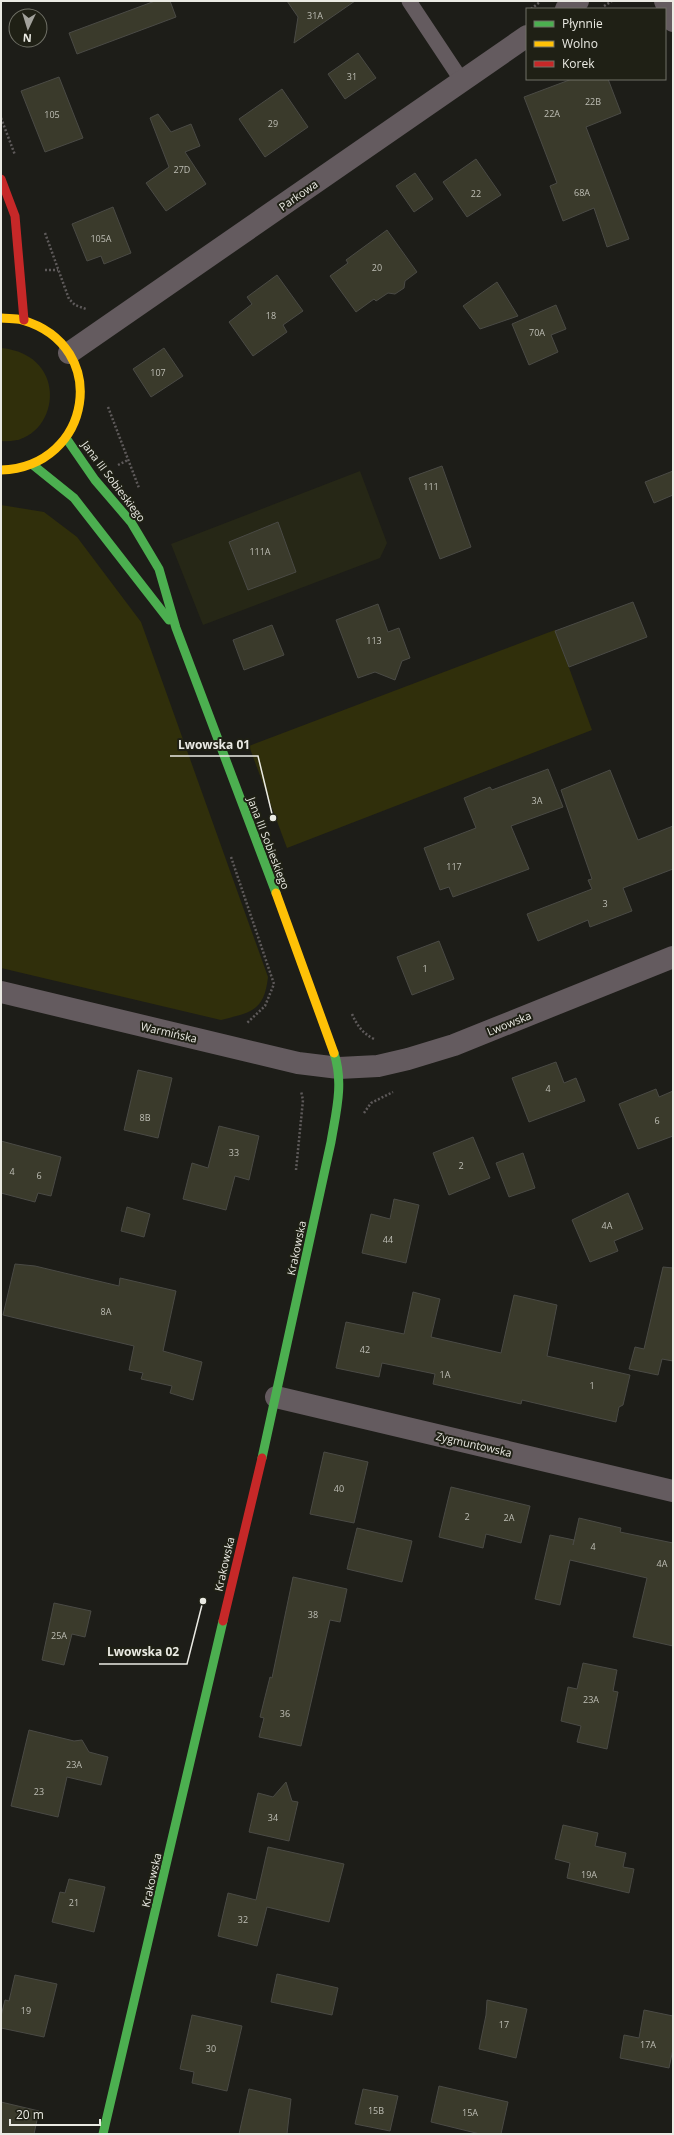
<svg xmlns="http://www.w3.org/2000/svg" width="674" height="2135" viewBox="0 0 674 2135" font-family="'Open Sans',sans-serif">
	<rect width="100%" height="100%" fill="#1d1d18"/>
	<polygon fill="#262716" points="360,471 387,543 380,558 203,625 171,544"/>
	<g fill="#302f0b">
		<path d="M1 348C74 355 58 447 1 441Z"/>
		<path d="M1 505 44 512 77 537 141 622 268 977C264 1012 251 1012 221 1020L1 968Z"/>
		<polygon points="555,630 592,730 287,848 249,746"/>
	</g>
	<g fill="#3a3a2b" stroke="#4a4a45">
		<polygon points="155,1 170,1 176,17 77,54 69,33"/>
		<polygon points="287,1 355,1 294,43 298,17"/>
		<polygon points="358,53 376,78 345,99 328,74"/>
		<polygon points="59,77 83,138 45,152 21,91"/>
		<polygon points="572,79 608,79 621,113 586,127 629,239 607,247 594,208 563,221 550,186 557,183 524,97"/>
		<polygon points="282,89 308,127 265,157 239,119"/>
		<polygon points="158,114 171,132 191,124 200,146 185,152 206,184 166,211 146,183 169,167 150,118"/>
		<polygon points="476,159 501,195 467,217 443,182"/>
		<polygon points="415,173 433,199 414,212 396,186"/>
		<polygon points="113,207 131,253 104,264 101,256 87,261 72,224"/>
		<polygon points="387,230 417,272 405,281 404,288 395,294 388,293 376,301 374,299 356,312 330,276 348,263 346,260"/>
		<polygon points="277,275 303,311 283,325 287,332 253,356 229,322 252,304 247,297"/>
		<polygon points="497,282 518,316 480,329 463,306"/>
		<polygon points="556,305 566,329 551,335 558,352 529,365 512,324"/>
		<polygon points="164,348 183,376 151,397 133,369"/>
		<polygon points="442,466 471,547 440,559 409,478"/>
		<polygon points="673,471 673,495 654,503 645,482"/>
		<polygon points="278,522 296,572 248,590 229,542"/>
		<polygon points="633,602 647,637 569,667 555,631"/>
		<polygon points="378,604 388,632 399,628 410,658 402,661 395,680 375,672 358,678 336,620"/>
		<polygon points="272,625 284,655 244,670 233,640"/>
		<polygon points="548,769 563,807 511,826 529,869 453,897 449,887 440,890 424,848 476,828 464,798 490,787 492,790"/>
		<polygon points="610,770 638,840 673,826 673,869 623,888 632,911 590,927 588,920 538,941 527,914 592,889 588,880 592,879 561,790"/>
		<polygon points="439,941 454,979 412,995 397,957"/>
		<polygon points="556,1062 564,1083 576,1078 585,1101 529,1122 512,1078"/>
		<polygon points="138,1070 172,1078 158,1138 124,1130"/>
		<polygon points="656,1089 659,1097 673,1091 673,1136 638,1149 619,1104"/>
		<polygon points="219,1126 259,1136 249,1180 235,1176 226,1210 183,1199 192,1163 208,1168"/>
		<polygon points="473,1137 490,1178 449,1195 433,1153"/>
		<polygon points="1,1141 61,1157 51,1196 38,1193 35,1202 1,1193"/>
		<polygon points="523,1153 535,1188 509,1197 496,1163"/>
		<polygon points="628,1193 643,1229 614,1241 618,1251 590,1262 572,1220"/>
		<polygon points="394,1199 419,1205 406,1263 362,1253 371,1214 390,1219"/>
		<polygon points="127,1207 150,1214 144,1237 121,1231"/>
		<polygon points="15,1264 35,1266 119,1286 120,1278 176,1291 163,1351 202,1362 193,1400 170,1393 172,1386 141,1379 143,1373 129,1370 134,1346 3,1315"/>
		<polygon points="663,1267 673,1268 673,1361 662,1359 658,1375 629,1369 635,1347 644,1349"/>
		<polygon points="413,1292 440,1299 431,1337 501,1353 514,1295 557,1305 547,1356 630,1375 623,1405 619,1407 616,1422 522,1400 521,1404 433,1384 435,1374 382,1363 379,1377 336,1368 346,1322 404,1334"/>
		<polygon points="324,1452 368,1462 354,1523 310,1514"/>
		<polygon points="451,1487 530,1506 521,1543 486,1534 483,1548 439,1537"/>
		<polygon points="579,1518 621,1528 620,1532 673,1543 673,1646 633,1637 647,1578 570,1560 560,1605 535,1599 550,1535 574,1540 573,1545"/>
		<polygon points="357,1528 412,1541 402,1582 347,1569"/>
		<polygon points="293,1577 347,1589 340,1622 330,1620 301,1746 259,1737 264,1718 260,1717 270,1677 272,1678"/>
		<polygon points="54,1603 91,1611 85,1637 72,1634 64,1665 42,1660"/>
		<polygon points="583,1663 617,1670 613,1691 618,1692 607,1749 577,1742 581,1726 561,1721 568,1687 577,1689"/>
		<polygon points="29,1730 74,1741 82,1740 89,1752 108,1757 101,1785 67,1777 58,1817 11,1806"/>
		<polygon points="286,1782 292,1801 298,1802 289,1841 249,1832 258,1793 273,1797"/>
		<polygon points="563,1825 598,1833 595,1846 626,1853 623,1867 634,1869 629,1893 567,1878 570,1863 555,1859"/>
		<polygon points="268,1847 344,1864 329,1922 267,1907 257,1946 218,1936 228,1893 256,1900"/>
		<polygon points="69,1879 105,1887 94,1932 52,1922 60,1892 65,1893"/>
		<polygon points="277,1974 338,1988 332,2015 271,2002"/>
		<polygon points="15,1975 57,1984 44,2037 1,2028 1,2016 5,2000 9,2001"/>
		<polygon points="487,2000 527,2009 516,2058 479,2049 486,2015"/>
		<polygon points="644,2010 673,2016 673,2049 669,2068 620,2058 624,2035 639,2038"/>
		<polygon points="192,2015 242,2026 227,2091 192,2083 194,2072 180,2069"/>
		<polygon points="439,2086 508,2102 501,2134 480,2134 431,2122"/>
		<polygon points="249,2089 291,2099 287,2134 239,2134"/>
		<polygon points="363,2089 398,2096 390,2131 355,2124"/>
		<polygon points="1,2102 39,2111 34,2134 1,2134"/>
	</g>
	<g fill="none" stroke-linecap="round" stroke-linejoin="round">
		<g stroke="#5e5a5a" stroke-width="2.5" stroke-dasharray="2 2" stroke-linecap="butt">
			<polyline points="604,6 612,1"/>
			<polyline points="531,9 540,2"/>
			<polyline points="1,118 15,155"/>
			<polyline points="45,233 69,299 75,305 86,309"/>
			<polyline points="45,270 58,270"/>
			<polyline points="108,407 139,488"/>
			<polyline points="118,465 128,460"/>
			<polyline points="231,857 274,984 265,1006 247,1023"/>
			<path d="M352 1014C357 1025 362 1033 374 1039"/>
			<polyline points="364,1113 371,1103 393,1092"/>
			<polyline points="296,1170 303,1100 301,1091"/>
		</g>
		<polyline stroke="#645b5f" stroke-width="15" points="409,1 462,81"/>
		<g stroke="#645b5f" stroke-width="22">
			<polyline points="665,1 673,21"/>
			<polyline points="566,9 578,1"/>
			<polyline points="69,353 527,36"/>
			<polyline points="1,992 298,1063 339,1068 378,1066 408,1059 454,1045 673,957"/>
			<polyline points="276,1397 673,1491"/>
		</g>
		<g stroke="#4caf50" stroke-width="9">
			<polyline points="66,438 95,480 131,522 159,569 176,628 276,893"/>
			<polyline points="33,465 74,498 169,620"/>
			<path d="M262 1458 331 1142C336 1112 344 1083 334 1053"/>
			<polyline points="103,2134 223,1621"/>
		</g>
		<g stroke="#ffc107" stroke-width="9">
			<path d="M1 318C8 319 15 318 22 320 112 346 92 467 1 470"/>
			<polyline points="276,893 334,1053"/>
		</g>
		<g stroke="#c62828" stroke-width="9">
			<polyline points="1,179 15,216 24,320"/>
			<polyline points="223,1621 262,1458"/>
		</g>
	</g>
	<g text-anchor="middle" dominant-baseline="central" stroke-width="4" stroke-linejoin="round" paint-order="stroke">
		<g font-size="9" fill="#bebeb5">
			<text x="315" y="15">31A</text>
			<text x="352" y="76">31</text>
			<text x="593" y="101">22B</text>
			<text x="552" y="113">22A</text>
			<text x="52" y="114">105</text>
			<text x="273" y="123">29</text>
			<text x="182" y="169">27D</text>
			<text x="582" y="192">68A</text>
			<text x="476" y="193">22</text>
			<text x="101" y="238">105A</text>
			<text x="377" y="267">20</text>
			<text x="271" y="315">18</text>
			<text x="537" y="332">70A</text>
			<text x="158" y="372">107</text>
			<text x="431" y="486">111</text>
			<text x="260" y="551">111A</text>
			<text x="374" y="640">113</text>
			<text x="537" y="800">3A</text>
			<text x="454" y="866">117</text>
			<text x="605" y="903">3</text>
			<text x="425" y="968">1</text>
			<text x="548" y="1088">4</text>
			<text x="145" y="1117">8B</text>
			<text x="657" y="1120">6</text>
			<text x="234" y="1152">33</text>
			<text x="461" y="1165">2</text>
			<text x="12" y="1171">4</text>
			<text x="39" y="1175">6</text>
			<text x="607" y="1225">4A</text>
			<text x="388" y="1239">44</text>
			<text x="106" y="1311">8A</text>
			<text x="365" y="1349">42</text>
			<text x="445" y="1374">1A</text>
			<text x="592" y="1385">1</text>
			<text x="339" y="1488">40</text>
			<text x="467" y="1516">2</text>
			<text x="509" y="1517">2A</text>
			<text x="593" y="1546">4</text>
			<text x="662" y="1563">4A</text>
			<text x="313" y="1614">38</text>
			<text x="59" y="1635">25A</text>
			<text x="591" y="1699">23A</text>
			<text x="285" y="1713">36</text>
			<text x="74" y="1764">23A</text>
			<text x="39" y="1791">23</text>
			<text x="273" y="1817">34</text>
			<text x="589" y="1874">19A</text>
			<text x="74" y="1902">21</text>
			<text x="243" y="1919">32</text>
			<text x="26" y="2010">19</text>
			<text x="504" y="2024">17</text>
			<text x="648" y="2044">17A</text>
			<text x="211" y="2048">30</text>
			<text x="376" y="2110">15B</text>
			<text x="470" y="2112">15A</text>
		</g>
		<g font-size="11" fill="#eaeae3" stroke="#1f2015">
			<text transform="translate(298 195) rotate(-35)">Parkowa</text>
			<text transform="translate(114 481) rotate(53)">Jana III Sobieskiego</text>
			<text transform="translate(269 843) rotate(69)">Jana III Sobieskiego</text>
			<text transform="translate(509 1023) rotate(-22)">Lwowska</text>
			<text transform="translate(169 1032) rotate(13)">Warmińska</text>
			<text transform="translate(296 1248) rotate(-78)">Krakowska</text>
			<text transform="translate(474 1444) rotate(13)">Zygmuntowska</text>
			<text transform="translate(224 1564) rotate(-77)">Krakowska</text>
			<text transform="translate(151 1880) rotate(-77)">Krakowska</text>
		</g>
	</g>
	<path fill="none" stroke="#eaeae3" stroke-width="1.5" d="M273 818L258 756H170M203 1601L187 1664H99"/>
	<g fill="#eaeae3" stroke="#1f2015" stroke-width="1.5">
		<circle cx="273" cy="818" r="4"/>
		<circle cx="203" cy="1601" r="4"/>
	</g>
	<g font-size="12" text-anchor="middle" font-weight="bold" fill="#eaeae3" stroke="#1f2015" stroke-width="4" stroke-linejoin="round" paint-order="stroke">
		<text x="214" y="749">Lwowska 01</text>
		<text x="143" y="1656">Lwowska 02</text>
	</g>
	<rect width="674" height="2135" fill="none" stroke="#eaeae3" stroke-width="4"/>
	<rect x="526" y="8" width="140" height="72" fill="#1f2015" stroke="#707167"/>
	<rect x="534" y="21" width="20" height="6" fill="#4caf50" stroke="#707167"/>
	<text x="562" y="28" font-size="12" fill="#eaeae3">Płynnie</text>
	<rect x="534" y="41" width="20" height="6" fill="#ffc107" stroke="#707167"/>
	<text x="562" y="48" font-size="12" fill="#eaeae3">Wolno</text>
	<rect x="534" y="61" width="20" height="6" fill="#c62828" stroke="#707167"/>
	<text x="562" y="68" font-size="12" fill="#eaeae3">Korek</text>
	<g transform="translate(28 28) rotate(184)"><circle r="19" fill="#1f2015" stroke="#707167"/>
	<path d="M0-3L7 15L0 10L-7 15Z" fill="#a2a29c"/>
	<text y="-6" font-size="11" font-weight="bold" text-anchor="middle" fill="#eaeae3">N</text>
	</g>
	<path d="M10 2119v6h90v-6" fill="none" stroke="#eaeae3" stroke-width="2"/>
	<text x="16" y="2119" font-size="12" fill="#eaeae3" stroke="#1f2015" stroke-width="3" paint-order="stroke">20 m</text>
</svg>
